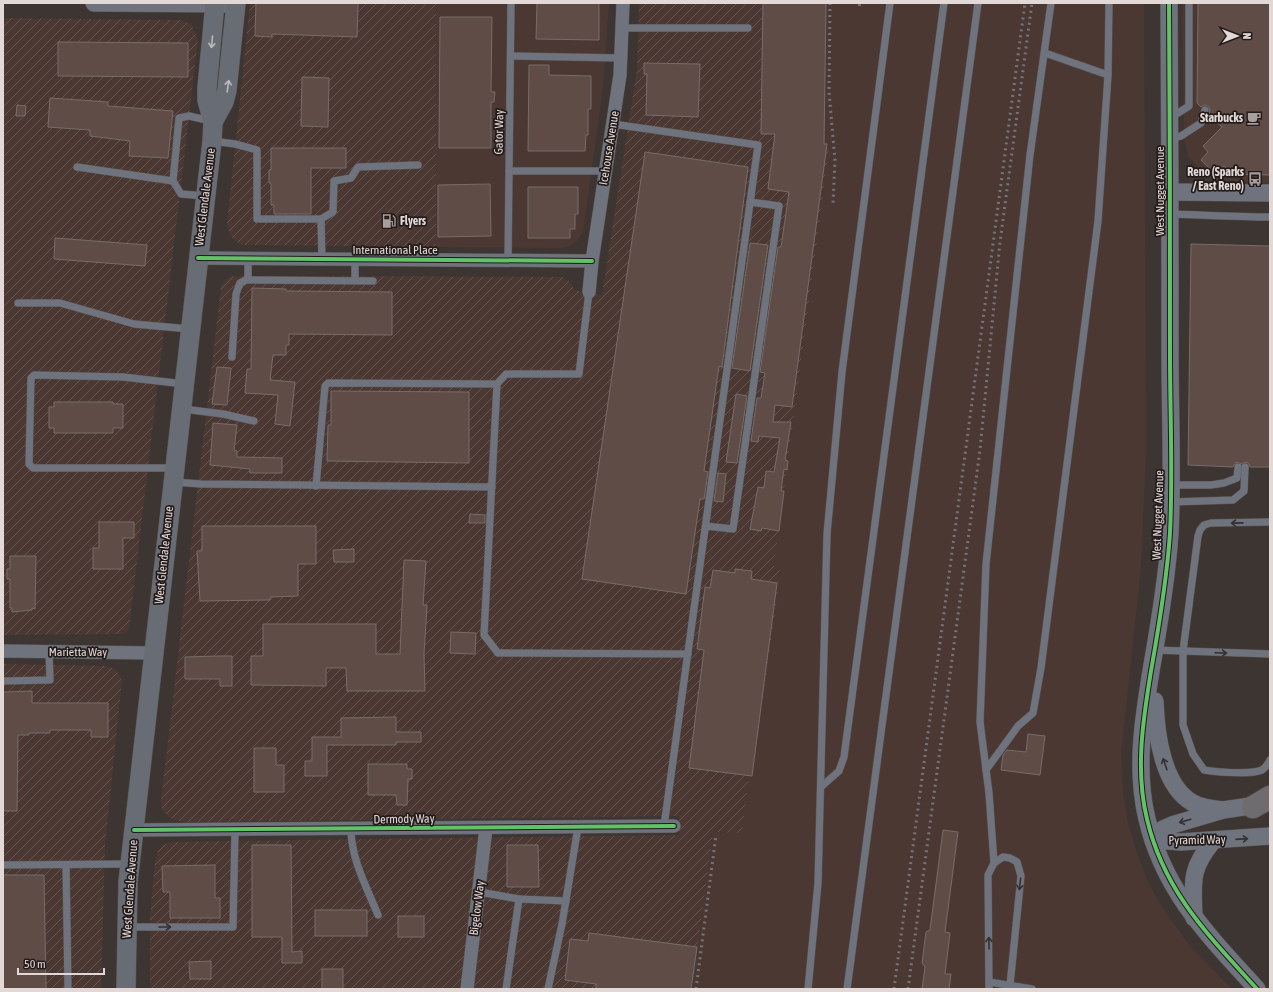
<svg xmlns="http://www.w3.org/2000/svg" width="1273" height="992" viewBox="0 0 1273 992" font-family="'Asap Condensed',sans-serif">
	<defs>
		<pattern id="industrial-furrows" width="10" height="10" patternUnits="userSpaceOnUse"><rect width="10" height="10" fill="#4c3833"/><path d="M-1 1l2-2M0 10L10 0M9 11l2-2" fill="none" stroke="#665450"/></pattern>
	</defs>
	<rect width="100%" height="100%" fill="#3d3532"/>
	<g fill="#4c3833">
		<polygon points="436,3 609,3 603,87 583,232 577,241 570,246 561,248 436,247"/>
		<polygon points="826,3 1144,3 1146,447 1141,567 1121,753 1123,793 1128,823 1136,850 1146,877 1161,906 1190,946 1232,989 692,989 713,832 742,833 749,776 752,776 774,566 829,150 825,136"/>
		<polygon points="1182,3 1270,3 1270,183 1214,180 1202,171 1188,156 1184,138"/>
	</g>
	<g fill="url(#industrial-furrows)">
		<polygon points="250,3 436,3 436,247 250,245 242,245 234,240 229,233 227,224"/>
		<polygon points="639,3 826,3 825,136 829,150 774,566 780,567 779,584 752,776 749,776 742,833 713,832 692,989 150,989 150,918 155,861 158,851 163,845 172,842 679,835 679,816 186,822 174,820 167,815 162,809 161,801 221,287 224,281 229,277 237,276 562,277 571,283 574,290 602,295 637,69"/>
		<polygon points="3,18 180,20 191,24 198,39 129,629 123,634 3,635"/>
		<polygon points="3,664 107,666 116,670 122,680 105,845 101,989 3,989"/>
	</g>
	<g fill="#5f4c47" stroke="#756d6b">
		<polygon points="256,3 358,3 357,37 272,34 272,37 255,36"/>
		<polygon points="537,3 599,3 599,40 536,39"/>
		<polygon points="763,3 826,3 824,144 827,144 792,407 775,405 773,422 791,422 785,460 788,461 787,470 784,469 781,491 784,491 779,531 762,528 761,531 750,529 758,487 764,488 766,471 774,472 780,438 759,436 758,442 751,441 757,398 761,398 765,373 760,372 778,247 781,247 789,192 768,189 775,134 761,134"/>
		<polygon points="1198,3 1270,3 1270,175 1232,174 1224,166 1215,174 1201,160 1208,152 1203,146 1222,127 1209,115 1210,109 1208,106 1204,105 1201,107 1197,103"/>
		<polygon points="440,17 492,17 491,92 495,92 494,102 491,102 491,148 439,148"/>
		<polygon points="58,42 188,43 188,77 58,76"/>
		<polygon points="644,63 700,64 698,117 646,115 647,74 644,74"/>
		<polygon points="529,65 549,65 549,75 591,76 591,109 588,109 588,135 586,135 585,151 528,151"/>
		<polygon points="302,77 329,78 328,127 301,126"/>
		<polygon points="50,98 108,102 108,106 173,111 168,158 129,156 130,141 90,136 90,130 48,127"/>
		<polygon points="17,105 26,106 25,116 16,116"/>
		<polygon points="271,148 346,148 346,168 311,168 311,214 274,214 274,205 271,205 271,183 269,183 269,170 271,170"/>
		<polygon points="645,152 748,167 722,367 719,366 704,471 708,472 704,499 700,499 686,594 582,579"/>
		<polygon points="490,184 491,236 438,237 438,185"/>
		<polygon points="528,187 578,187 578,214 575,214 575,229 570,229 570,238 528,238"/>
		<polygon points="55,238 147,245 145,266 54,259"/>
		<polygon points="750,243 768,245 750,371 732,368"/>
		<polygon points="1191,244 1270,246 1270,467 1250,467 1248,463 1245,462 1242,464 1236,462 1233,467 1188,465"/>
		<polygon points="252,288 286,289 286,291 392,292 392,335 289,334 289,345 286,345 286,355 273,355 270,380 295,382 290,426 275,424 278,395 245,393 247,369 251,369"/>
		<polygon points="217,367 231,368 227,405 212,404"/>
		<polygon points="331,391 469,392 469,463 327,461 328,425 331,425"/>
		<polygon points="736,394 747,396 737,463 726,462"/>
		<polygon points="54,402 113,402 113,404 123,404 123,428 113,428 113,433 54,433 54,428 49,428 49,407 54,407"/>
		<polygon points="213,423 237,425 234,450 237,451 237,457 282,458 282,473 250,473 250,469 210,465"/>
		<polygon points="718,473 726,474 723,502 714,501"/>
		<polygon points="470,514 485,515 485,523 469,523"/>
		<polygon points="99,522 134,522 134,538 123,538 123,569 93,569 93,548 99,548"/>
		<polygon points="202,526 316,526 316,564 298,564 298,596 270,597 270,600 200,601 197,551 202,551"/>
		<polygon points="354,549 354,562 334,562 333,550"/>
		<polygon points="10,556 36,556 35,609 32,608 32,610 12,612 12,608 10,608 10,579 7,579 7,569 10,569"/>
		<polygon points="404,560 426,561 423,605 427,605 424,654 425,691 347,691 346,668 326,668 326,686 251,685 251,656 263,656 263,624 376,624 376,654 400,654"/>
		<polygon points="735,569 752,571 751,579 777,583 752,776 689,768 704,650 697,649 705,587 710,588 713,570 735,573"/>
		<polygon points="451,632 476,633 475,654 450,653"/>
		<polygon points="219,656 232,656 232,686 220,686 220,679 185,679 185,657"/>
		<polygon points="32,691 32,703 108,703 108,737 91,737 91,730 50,730 50,733 29,733 29,735 18,735 17,811 3,811 3,692"/>
		<polygon points="396,717 396,732 421,732 421,742 396,742 396,745 327,745 327,776 305,776 305,761 312,761 312,737 341,737 341,718"/>
		<polygon points="1028,734 1045,736 1040,775 1001,770 1003,755 1007,750 1026,752"/>
		<polygon points="254,748 276,748 276,765 284,765 284,792 254,792"/>
		<polygon points="368,764 407,764 407,769 412,769 412,779 408,779 407,805 397,805 396,795 368,795"/>
		<polygon points="943,830 958,832 945,932 950,933 945,974 951,974 949,989 922,989 925,967 922,963 926,932 930,930"/>
		<polygon points="252,845 291,845 292,952 302,951 302,963 282,963 282,937 252,937"/>
		<polygon points="507,845 538,845 539,887 507,887"/>
		<polygon points="215,865 215,898 220,898 220,918 170,918 170,892 163,892 162,866"/>
		<polygon points="3,875 44,875 46,989 3,989"/>
		<rect x="315" y="910" width="52" height="26"/>
		<rect x="398" y="916" width="26" height="21"/>
		<polygon points="589,933 697,947 691,989 596,989 596,984 565,980 570,939 588,941"/>
		<polygon points="211,961 211,979 190,979 189,962"/>
		<rect x="322" y="969" width="21" height="20"/>
	</g>
	<g fill="none" stroke-linecap="round" stroke-linejoin="round">
		<defs>
			<g id="service">
				<polyline points="623,28 748,28"/>
				<polyline points="1045,53 1108,75"/>
				<polyline points="511,56 622,58"/>
				<polyline points="1170,118 1189,106 1189,3"/>
				<polyline points="613,124 758,145 664,826"/>
				<polyline points="1170,139 1181,136 1201,123 1205,110"/>
				<polyline points="212,141 235,144 257,150 257,219 321,219 322,259"/>
				<polyline points="77,167 173,181"/>
				<polyline points="509,171 606,171"/>
				<polyline points="205,196 181,194 173,181 179,118 189,116 211,121"/>
				<path d="M1170 214C1204 215 1237 217 1270 217"/>
				<polyline points="321,219 333,212 334,181 351,178 358,167 418,165"/>
				<polyline points="248,259 248,279"/>
				<polyline points="508,260 511,3"/>
				<polyline points="355,280 355,259"/>
				<polyline points="589,292 579,374 506,374 497,384 484,635 498,653 688,654"/>
				<polyline points="18,303 60,303 134,324 190,329"/>
				<polyline points="232,357 236,294 240,283 246,280 373,281"/>
				<polyline points="183,409 223,414 254,421"/>
				<polyline points="174,468 33,468 29,464 31,378 34,375 123,377 184,384"/>
				<polyline points="174,482 201,484 492,487"/>
				<polyline points="1171,485 1211,485 1224,483 1237,478 1238,467"/>
				<polyline points="316,486 325,386 328,383 497,384"/>
				<polyline points="1171,502 1233,500 1244,491 1245,467"/>
				<path d="M1270 522 1211 523 1204 525 1200 530 1198 536 1183 651V725L1193 754 1204 770C1216 772 1251 775 1262 770 1265 768 1268 764 1270 760"/>
				<polyline points="706,526 733,529 779,206 750,202"/>
				<polyline points="1155,650 1270,654"/>
				<polyline points="3,681 50,680 49,652"/>
				<polyline points="986,770 1018,726 1033,713 1041,668 1098,221 1108,75 1109,3"/>
				<polyline points="822,786 839,771 844,757 944,3"/>
				<path d="M351 829C351 859 367 888 378 915"/>
				<polyline points="994,863 989,793 980,722 986,564 1030,155 1051,3"/>
				<polyline points="3,865 129,864"/>
				<polyline points="66,865 68,989"/>
				<polyline points="479,892 519,899"/>
				<polyline points="128,927 233,927 235,830"/>
				<polyline points="989,982 1032,989"/>
				<polyline points="506,989 519,899 566,901"/>
				<polyline points="548,989 562,924 578,827"/>
				<polyline points="808,989 818,883 827,534 842,372 890,3"/>
				<polyline points="847,989 978,3"/>
				<polyline points="989,989 988,875 994,863 1003,857 1010,858 1017,862 1021,876 1010,985"/>
			</g>
			<g id="minor">
				<polyline points="198,258 592,261"/>
				<polyline points="589,292 592,261 620,75 623,3"/>
				<polyline points="3,651 153,653"/>
				<polyline points="134,830 674,826"/>
				<polyline points="467,989 486,828"/>
			</g>
			<g id="tertiary">
				<polyline points="94,3 236,4"/>
				<path d="M1169 3C1170 120 1170 236 1170 353 1170 413 1173 473 1170 533 1167 579 1159 626 1151 671 1143 720 1135 770 1147 819 1164 892 1209 936 1257 989"/>
				<polyline points="1170,192 1270,193"/>
				<path d="M1155 701C1156 732 1162 786 1193 803 1202 808 1213 809 1223 810"/>
				<polyline points="1153,840 1163,829 1172,825 1223,810 1264,804"/>
				<polyline points="1153,840 1181,842 1270,836"/>
				<path d="M1194 918C1193 883 1189 870 1213 841"/>
			</g>
			<g id="secondary">
				<polyline points="213,122 224,102 227,90 236,3"/>
				<polyline points="126,989 128,882 212,141 213,122 207,100 207,88 215,3"/>
			</g>
			<polyline id="motorway" points="1253,807 1270,797"/>
		</defs>
		<use href="#service" stroke="#5a5350" stroke-width="8"/>
		<use href="#minor" stroke="#5a5350" stroke-width="14"/>
		<use href="#tertiary" stroke="#5a5350" stroke-width="18"/>
		<use href="#secondary" stroke="#5a5350" stroke-width="20"/>
		<use href="#motorway" stroke="#5a5350" stroke-width="24"/>
		<use href="#service" stroke="#6e737d" stroke-width="7"/>
		<use href="#minor" stroke="#6e737d" stroke-width="13"/>
		<use href="#tertiary" stroke="#6e737d" stroke-width="17"/>
		<use href="#secondary" stroke="#686c74" stroke-width="19"/>
		<use href="#motorway" stroke="#6f6c6f" stroke-width="22"/>
		<g stroke="#747478" stroke-width="3" stroke-dasharray="2 4" stroke-linecap="butt">
			<polyline points="830,3 829,92 835,160 833,203"/>
			<polyline points="859,6 860,3"/>
			<polyline points="696,989 716,835"/>
			<polyline points="894,989 1025,3"/>
			<polyline points="908,989 980,450 1000,242 1032,3"/>
		</g>
		<defs>
			<g id="cycleway">
				<path d="M1169 3C1170 120 1170 236 1170 353 1170 413 1173 473 1170 533 1167 579 1159 626 1151 671 1143 720 1135 770 1147 819 1164 892 1209 936 1257 989"/>
				<polyline points="198,258 592,261"/>
				<polyline points="134,830 674,826"/>
			</g>
		</defs>
		<use href="#cycleway" stroke="#221b1a" stroke-width="6"/>
		<use href="#cycleway" stroke="#61c268" stroke-width="4"/>
	</g>
	<defs><path id="oneway-shaft" d="M-6 0H5M1.5-3L5.5 0L1.5 3" fill="none" stroke-width="1.6" stroke-linecap="round" stroke-linejoin="round"/></defs>
	<g stroke="#bdb8b9">
		<use href="#oneway-shaft" transform="translate(212 42) rotate(95)"/>
		<use href="#oneway-shaft" transform="translate(228 86) rotate(-82)"/>
	</g>
	<g stroke="#353133">
		<use href="#oneway-shaft" transform="translate(1237 523) rotate(179)"/>
		<use href="#oneway-shaft" transform="translate(1221 653) rotate(2)"/>
		<use href="#oneway-shaft" transform="translate(1165 764) rotate(-109)"/>
		<use href="#oneway-shaft" transform="translate(1185 821) rotate(164)"/>
		<use href="#oneway-shaft" transform="translate(1242 839) rotate(-4)"/>
		<use href="#oneway-shaft" transform="translate(1020 884) rotate(96)"/>
		<use href="#oneway-shaft" transform="translate(165 927)"/>
		<use href="#oneway-shaft" transform="translate(989 943) rotate(-91)"/>
	</g>
	<defs>
		<symbol id="cafe-bare" viewBox="-9 -9 18 18"><path d="M-5.5-4.5H6V0H3Q3 3.5 0 3.5H-2.5Q-5.5 3.5-5.5 0ZM3-3.2v2h1.7v-2ZM-6 4.5H4V6H-6Z" fill="#a89f9d" stroke="#221b1a" stroke-width="2.5" paint-order="stroke"/></symbol>
		<symbol id="bus-bare" viewBox="-9 -9 18 18"><path d="M-5-6H5V4H4V6H2V4H-2V6H-4V4H-5ZM-3.5-4V0h7V-4ZM-3.5 1.2v1.5H-2V1.2ZM2 1.2v1.5H3.5V1.2Z" fill="#a89f9d" stroke="#221b1a" stroke-width="2.5" paint-order="stroke"/></symbol>
		<symbol id="fuel-bare" viewBox="-9 -9 18 18"><path d="M-5.5-6h7V0h2V4h1.3V-2.5L3-4.5l.8-.8L6-3V5H2.5V1h-1V6h-7ZM-4.2-4.7v3.2H.2V-4.7Z" fill="#a89f9d" stroke="#221b1a" stroke-width="2.5" paint-order="stroke"/></symbol>
	</defs>
	<g fill-rule="evenodd">
		<use href="#cafe-bare" x="1244" y="108" width="20" height="20"/>
		<use href="#bus-bare" x="1245" y="169" width="20" height="20"/>
		<use href="#fuel-bare" x="379" y="211" width="20" height="20"/>
	</g>
	<g text-anchor="middle" dominant-baseline="central" stroke-width="3.5" stroke-linejoin="round" paint-order="stroke">
		<g font-size="12" font-weight="bold" fill="#e2d8d6" stroke="#221b1a" text-anchor="end">
			<text x="1243" y="118">Starbucks</text>
			<text x="1244" y="172">Reno (Sparks<tspan x="1244" dy="14">/ East Reno)</tspan></text>
			<text x="400" y="221" text-anchor="start">Flyers</text>
		</g>
		<g font-size="12" fill="#e2d8d6" stroke="#221b1a">
			<text transform="translate(499 132) rotate(-89)">Gator Way</text>
			<text transform="translate(609 148) rotate(-81)">Icehouse Avenue</text>
			<text transform="translate(1160 191) rotate(-90)">West Nugget Avenue</text>
			<text transform="translate(205 197) rotate(-83)">West Glendale Avenue</text>
			<text x="395" y="250">International Place</text>
			<text transform="translate(1158 515) rotate(-88)">West Nugget Avenue</text>
			<text transform="translate(164 555) rotate(-84)">West Glendale Avenue</text>
			<text x="78" y="652">Marietta Way</text>
			<text transform="translate(404 819) rotate(-1)">Dermody Way</text>
			<text transform="translate(1197 840) rotate(-1)">Pyramid Way</text>
			<text transform="translate(130 889) rotate(-86)">West Glendale Avenue</text>
			<text transform="translate(477 908) rotate(-83)">Bigelow Way</text>
		</g>
	</g>
	<rect width="1273" height="992" fill="none" stroke="#e2d8d6" stroke-width="8"/>
	<g transform="translate(1237 36) rotate(90)" stroke="#221b1a" stroke-width="3" paint-order="stroke">
	<path d="M0-3L7 15L0 10L-7 15Z" fill="#e2d8d6"/>
	<text y="-6" font-size="11" font-weight="bold" text-anchor="middle" fill="#e2d8d6">N</text>
	</g>
	<path d="M18 968v6h86v-6" fill="none" stroke="#e2d8d6" stroke-width="2"/>
	<text x="24" y="968" font-size="12" fill="#e2d8d6" stroke="#221b1a" stroke-width="3" paint-order="stroke">50 m</text>
</svg>
